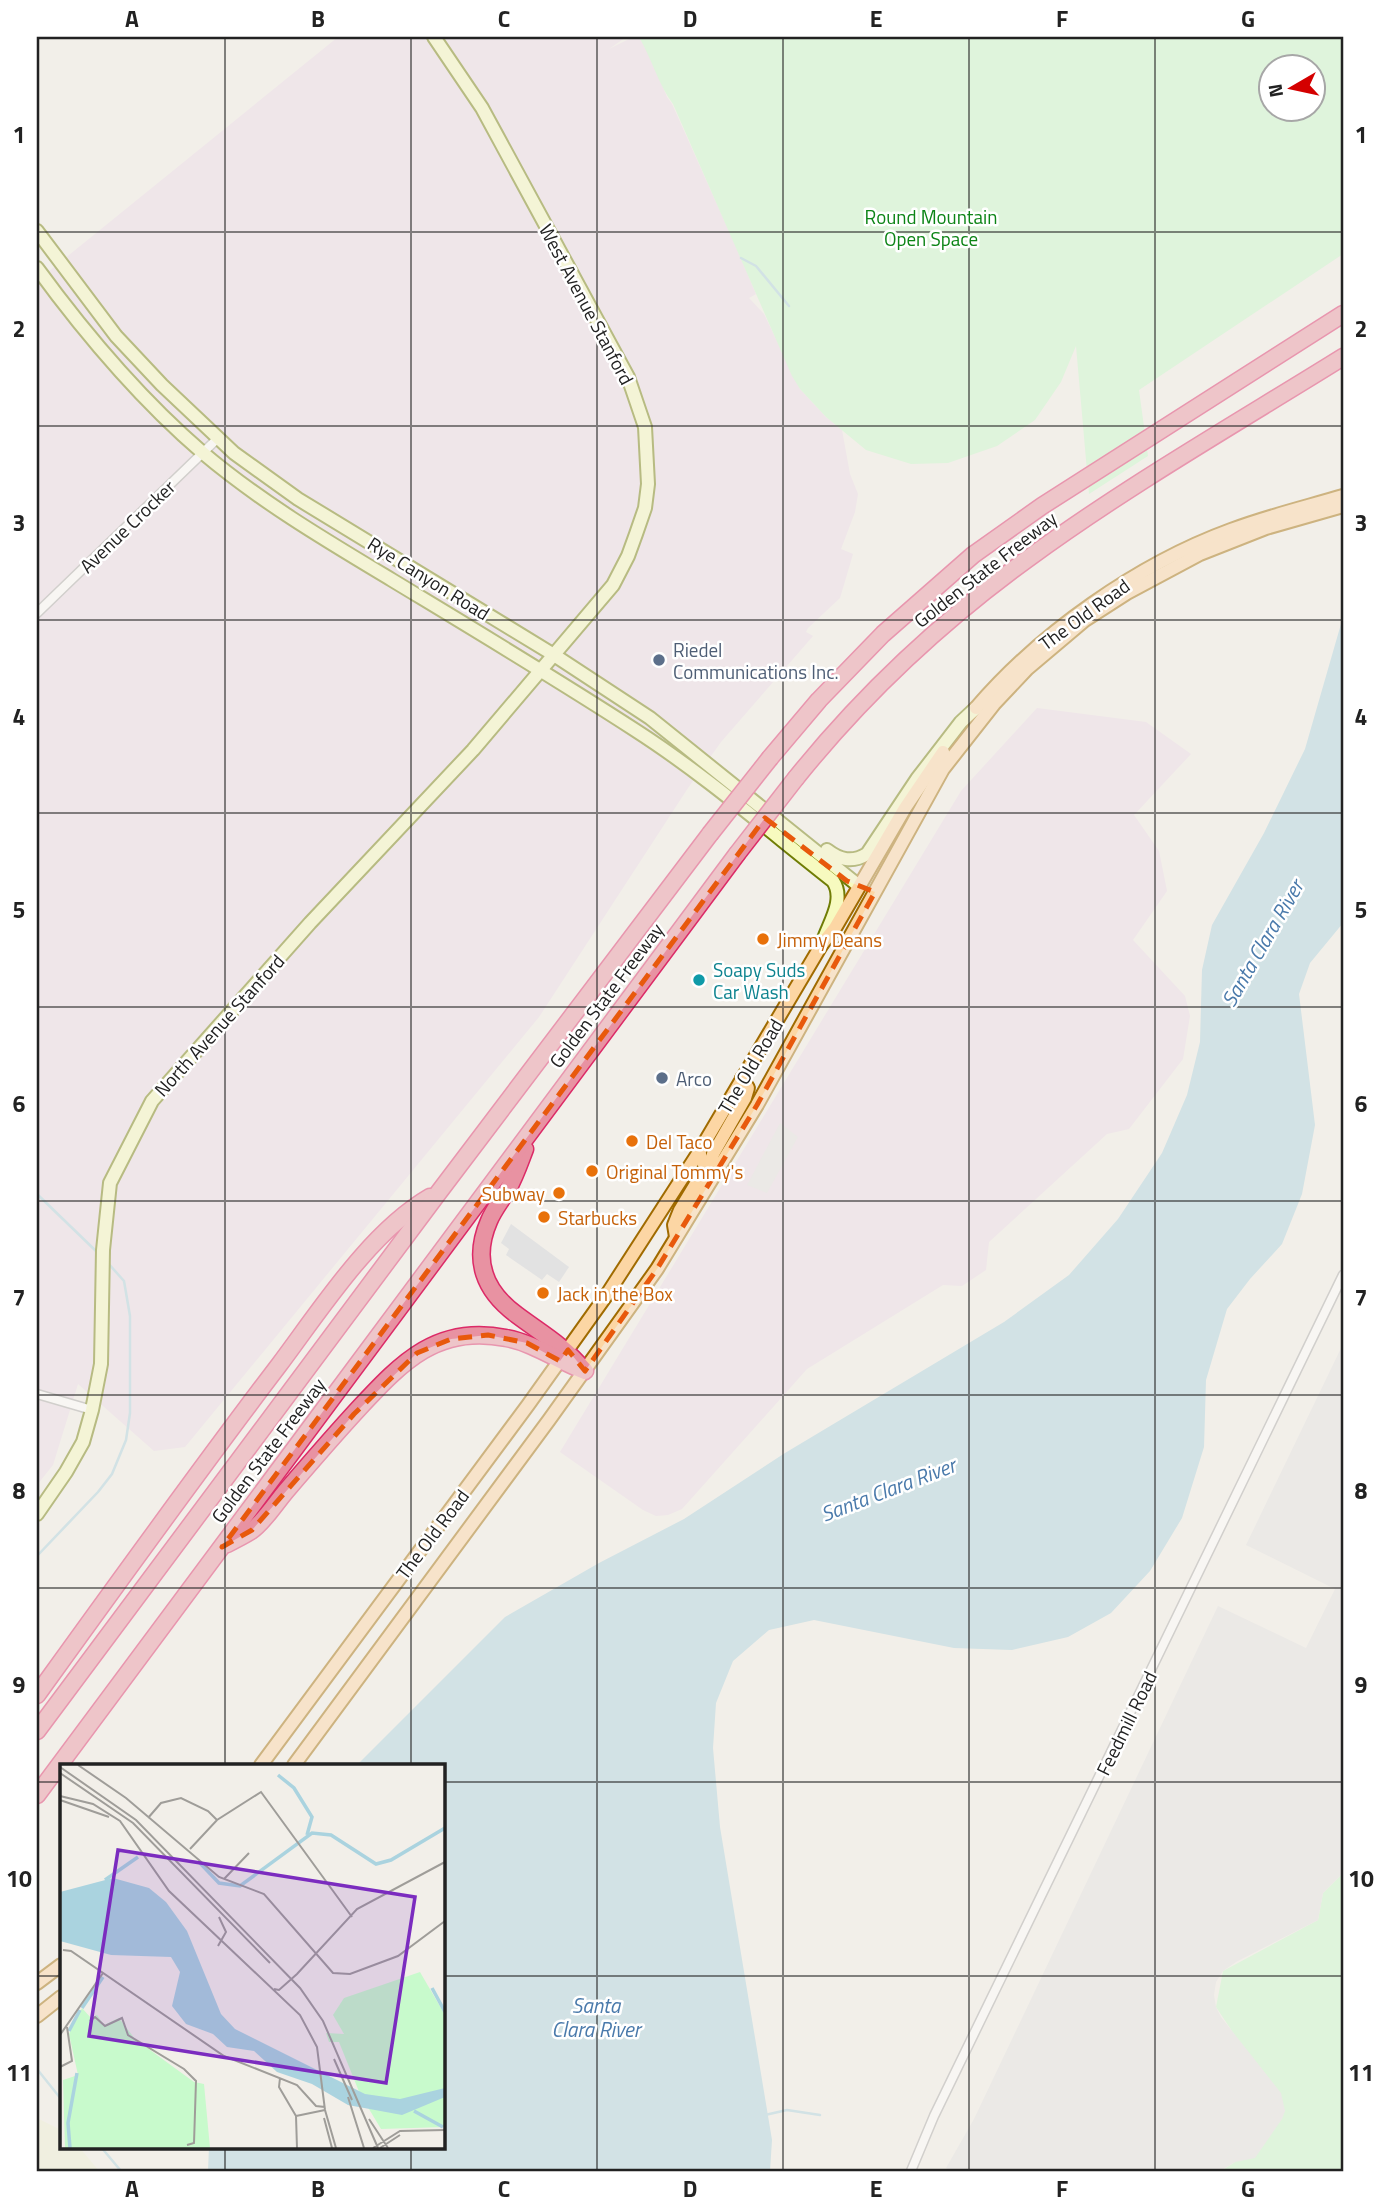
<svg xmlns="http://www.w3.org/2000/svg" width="1380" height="2208" viewBox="0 0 1380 2208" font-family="'Titillium Web',sans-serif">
	<rect width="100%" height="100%" fill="#f2efe9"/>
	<g fill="#ebdbe8">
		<polygon points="338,37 626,37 609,49 633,37 639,37 650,55 667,97 672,104 737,249 756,294 749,298 764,314 800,389 826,417 842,430 850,474 858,494 855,512 841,549 853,554 840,598 808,628 806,632 813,636 721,742 688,788 539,1017 185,1447 154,1451 78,1384 53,1465 37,1485 37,281"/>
		<polygon points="1037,708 1146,722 1191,754 1134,815 1159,851 1167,891 1133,940 1185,996 1190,1016 1183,1059 1129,1129 1107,1134 989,1242 986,1270 962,1286 943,1285 807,1369 682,1509 668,1515 656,1516 643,1510 560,1452 961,791"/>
	</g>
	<polygon fill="#eef0d5" points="37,2118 61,2130 61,2147 79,2147 99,2171 37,2171"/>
	<g fill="#c8facc" fill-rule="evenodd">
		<path d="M639 37H1343V254L1139 390 1148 456 1089 494 1076 346 1061 382 1035 420 997 446 948 463 911 464 866 450 826 417 800 389 792 376 673 104C659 86 651 57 639 37ZM1272 66H1314V108H1272Z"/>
		<polygon points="1343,1873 1343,2171 1221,2171 1235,2162 1285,2111 1216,2007 1223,1971 1318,1920 1323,1893"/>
	</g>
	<g fill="#e2e2e2">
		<polygon points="780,1123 798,1137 767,1193 747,1185"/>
		<polygon points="511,1224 569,1267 559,1282 547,1274 542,1280 506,1255 509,1249 501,1243"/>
		<polygon points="1343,1344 1343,1873 1323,1893 1318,1920 1236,1962 1223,1971 1216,1982 1214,1995 1216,2007 1221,2017 1281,2093 1285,2111 1282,2119 1255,2158 1235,2162 1220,2171 952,2171 946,2168 974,2119 1218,1606 1306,1648 1335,1589 1246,1545"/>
	</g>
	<polygon fill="#aad3df" points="1343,617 1343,923 1310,963 1299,994 1315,1125 1302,1194 1282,1244 1250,1279 1227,1309 1206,1380 1204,1447 1182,1518 1150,1571 1111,1613 1068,1637 1012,1650 954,1648 814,1620 769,1630 733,1661 716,1703 713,1748 720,1827 772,2140 770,2171 208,2171 209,2147 443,2147 443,1765 357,1765 505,1617 599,1563 684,1519 785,1453 1004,1322 1069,1275 1118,1219 1162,1153 1187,1095 1200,1042 1202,970 1212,925 1264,833 1305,749"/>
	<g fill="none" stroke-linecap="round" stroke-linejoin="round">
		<g stroke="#aad3df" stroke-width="2.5">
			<polyline points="741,258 756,266 789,306"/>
			<polyline points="37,1194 97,1252"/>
			<polyline points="37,1556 98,1492 112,1474 126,1440 130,1413 130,1316 124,1281 107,1262"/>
			<polyline points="37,2069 61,2099"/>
			<polyline points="765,2115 787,2110 820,2115"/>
			<polyline points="101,2147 121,2171"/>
		</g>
		<defs>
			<g id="street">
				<polyline points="37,613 217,439"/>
				<polyline points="37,1394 92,1410"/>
				<polyline points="911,2171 934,2116 1343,1275"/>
			</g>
			<g id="secondary">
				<polyline points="37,231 116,336 162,385 234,453 298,499 554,655 650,718 859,886"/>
				<path d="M37 268C86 335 139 398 203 453 261 502 327 541 392 580 473 629 555 678 635 730 705 775 768 830 833 881 846 900 828 924 822 944"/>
				<path d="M827 850C840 860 852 863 867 854L917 779 961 722 976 708"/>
				<polyline points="37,1514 66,1472 83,1442 92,1410 101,1364 103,1250 110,1183 152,1101 310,923 473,750 613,585 628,556 636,534 645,508 648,484 645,427 628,377 482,108 434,37"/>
			</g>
			<g id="primary">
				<path d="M976 708C1040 633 1138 564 1231 530 1268 516 1306 507 1343 496"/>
				<polyline points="717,1169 712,1162 713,1154 745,1098 748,1088 742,1078"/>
				<polyline points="676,1237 674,1225 680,1210 703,1172 705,1167 699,1152"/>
				<polyline points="261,1765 528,1405 608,1293 699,1152 822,944 835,928 905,808 943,752"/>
				<polyline points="294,1765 549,1420 657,1269 757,1105 943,769 994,704 1027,669 1085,620 1127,593 1200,554 1266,528 1343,506"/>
				<polyline points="37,1983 61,1965"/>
				<polyline points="37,2016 61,1997"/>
			</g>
			<g id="highway">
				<polyline points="770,758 819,700 883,634 973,555 1042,506 1343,314"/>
				<path d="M796 778C862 696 941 622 1026 560 1127 486 1237 423 1343 357"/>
				<path d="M525 1149C520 1162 515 1177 508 1189 502 1200 494 1209 489 1221 472 1260 484 1291 517 1315 541 1333 564 1346 583 1369"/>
				<path d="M227 1544C235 1540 243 1536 251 1531 264 1522 275 1504 286 1491 310 1463 335 1434 360 1407 402 1362 438 1324 506 1338 534 1343 558 1361 585 1371"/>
				<path d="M37 1695C117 1584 196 1474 279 1365 321 1309 370 1232 430 1197"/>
				<polyline points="37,1731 439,1192 710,834"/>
				<polyline points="37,1795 737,854"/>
			</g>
		</defs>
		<use href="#street" stroke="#a9a9a9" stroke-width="11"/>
		<use href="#secondary" stroke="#707d05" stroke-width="16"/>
		<use href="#primary" stroke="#a06b00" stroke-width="16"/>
		<use href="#highway" stroke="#dc2a67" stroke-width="19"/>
		<use href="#street" stroke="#fff" stroke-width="8"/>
		<use href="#secondary" stroke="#f7fabf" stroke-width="12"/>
		<use href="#primary" stroke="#fcd6a4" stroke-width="12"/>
		<use href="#highway" stroke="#e892a2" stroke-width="16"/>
		<defs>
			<g id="highway-bridge">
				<polyline points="710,834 770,758"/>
				<polyline points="737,854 796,778"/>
			</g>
		</defs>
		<use href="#highway-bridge" stroke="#dc2a67" stroke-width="19" stroke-linecap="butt"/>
		<use href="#highway-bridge" stroke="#e892a2" stroke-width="16"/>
	</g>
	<path d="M0 0H1380V2208H0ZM765 818 847 881 875 892 757 1105 657 1269 585 1371 568 1350 560 1361 527 1343 488 1335 451 1339 417 1353 354 1414 252 1530 222 1547Z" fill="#f2efe9" fill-opacity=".55" fill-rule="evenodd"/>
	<path fill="none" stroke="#e8590c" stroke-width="5" stroke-dasharray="14 9" stroke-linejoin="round" d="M765 818 847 881 875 892 757 1105 657 1269 585 1371 568 1350 560 1361 527 1343 488 1335 451 1339 417 1353 354 1414 252 1530 222 1547Z"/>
	<path fill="none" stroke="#222" stroke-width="2" stroke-opacity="0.55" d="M225 37V1765M411 37V1765M597 37V2171M783 37V2171M969 37V2171M1155 37V2171M37 232H1343M37 426H1343M37 620H1343M37 813H1343M37 1007H1343M37 1201H1343M37 1395H1343M37 1588H1343M37 1782H61M443 1782H1343M37 1976H61M443 1976H1343M225 2147V2171M411 2147V2171"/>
	<g fill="#5c6f8a" stroke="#fff" stroke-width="2.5">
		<circle cx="659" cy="660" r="7"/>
		<circle cx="662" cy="1078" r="7"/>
	</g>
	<g fill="#e8710a" stroke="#fff" stroke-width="2.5">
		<circle cx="763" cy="939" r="7"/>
		<circle cx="632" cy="1141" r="7"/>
		<circle cx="592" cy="1171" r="7"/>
		<circle cx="559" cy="1193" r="7"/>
		<circle cx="544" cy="1217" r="7"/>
		<circle cx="543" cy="1293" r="7"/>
	</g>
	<circle fill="#0f9aa8" stroke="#fff" stroke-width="2.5" cx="699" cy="980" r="7"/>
	<g text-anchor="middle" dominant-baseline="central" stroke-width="5" stroke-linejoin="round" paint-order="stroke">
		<g font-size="19" fill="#0c8416" stroke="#fff">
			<text x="931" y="216">Round Mountain<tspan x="931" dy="22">Open Space</tspan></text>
		</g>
		<g font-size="19" fill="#222" stroke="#fff">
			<text transform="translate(587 304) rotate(62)">West Avenue Stanford</text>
			<text transform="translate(127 526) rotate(-44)">Avenue Crocker</text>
			<text transform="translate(985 569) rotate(-38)">Golden State Freeway</text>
			<text transform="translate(429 578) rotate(32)">Rye Canyon Road</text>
			<text transform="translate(1084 614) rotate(-36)">The Old Road</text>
			<text transform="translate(606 995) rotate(-53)">Golden State Freeway</text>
			<text transform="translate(219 1025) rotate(-48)">North Avenue Stanford</text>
			<text transform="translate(750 1066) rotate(-59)">The Old Road</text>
			<text transform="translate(268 1450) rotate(-53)">Golden State Freeway</text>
			<text transform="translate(432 1534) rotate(-53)">The Old Road</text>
			<text transform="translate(1126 1723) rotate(-64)">Feedmill Road</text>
		</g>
		<g font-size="19" fill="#4e5e75" stroke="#fff" text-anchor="start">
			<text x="673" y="649">Riedel<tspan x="673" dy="22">Communications Inc.</tspan></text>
			<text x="676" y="1078">Arco</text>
		</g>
		<g font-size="19" fill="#c56008" stroke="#fff" text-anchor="start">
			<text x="777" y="939">Jimmy Deans</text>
			<text x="646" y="1141">Del Taco</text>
			<text x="606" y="1171">Original Tommy's</text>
			<text x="545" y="1193" text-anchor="end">Subway</text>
			<text x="558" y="1217">Starbucks</text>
			<text x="557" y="1293">Jack in the Box</text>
		</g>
		<g font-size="19" fill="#0d838f" stroke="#fff" text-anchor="start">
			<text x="713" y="969">Soapy Suds<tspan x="713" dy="22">Car Wash</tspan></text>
		</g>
		<g font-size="21" font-style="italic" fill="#4a7aab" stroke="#fff">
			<text transform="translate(1262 943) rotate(-60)">Santa Clara River</text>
			<text transform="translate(888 1489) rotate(-21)">Santa Clara River</text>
			<text x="596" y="2005">Santa<tspan x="596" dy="24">Clara River</tspan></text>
		</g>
	</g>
	<g transform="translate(60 1764)">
		<rect width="385" height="385" fill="#f2efe9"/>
		<path d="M360 208 385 251V363L321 365 300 330 279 278H269L266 269 284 270 273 251 284 234ZM22 244 31 254 37 251 44 261 59 254 75 275 134 318 144 320 150 384H5L3 316 18 311 9 270Z" fill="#c8facc"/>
		<path d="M53 114 89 124 106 138 127 167 161 250 175 265 305 330 340 335 385 324V333L342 351 288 341 252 320 217 308 194 287 167 283 153 270 126 260 112 242 120 208 111 193 51 191 0 177V128Z" fill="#aad3df"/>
		<path fill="none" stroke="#aad3df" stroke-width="3.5" d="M218 11 234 24 252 53 247 71M138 97 159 119 180 122 252 69 271 71 316 100 331 96 385 64M45 116 78 93M372 224 385 248M22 244 43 213M9 267 20 246M354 347 383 363M10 384 8 359 17 309"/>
		<path fill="none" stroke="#9f9d99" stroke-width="2" d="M18 1 66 34 159 113 204 130 273 209 290 210 338 192 385 157M0 3 76 56 240 224 263 257 318 384M0 9 73 59 210 199M0 32 33 40 60 57 109 127 240 251 257 283 265 346 276 384M0 36 49 53M88 54 101 39 121 34 148 47 157 56M130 85 157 56 201 28 292 153M164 115 189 89M158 182 166 168 159 153M3 186 11 187 164 292 237 321 256 342 265 343M214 225 219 226 237 210 297 145 385 98M30 257 35 253 45 262 62 254 68 271 124 305 136 317 134 379 127 381M0 271 43 209M274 295 292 336M0 303 12 297 7 263M220 314 219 323 236 352 237 384M288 333 304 384M236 352 265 346M264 354 272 384M309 355 328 384M313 384 340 367 385 366M320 384 340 371"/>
		<path fill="#7b2cbf" fill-opacity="0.15" stroke="#7b2cbf" stroke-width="3.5" d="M58 86 355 133 326 319 29 272Z"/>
		<rect width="385" height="385" fill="none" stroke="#222" stroke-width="3.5"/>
	</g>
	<rect width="1380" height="2208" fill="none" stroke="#ffffff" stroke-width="77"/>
	<g transform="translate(1292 88) rotate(261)"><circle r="33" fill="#ffffff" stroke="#a7a7a7" stroke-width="2"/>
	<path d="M0-5L12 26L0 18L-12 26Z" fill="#d40000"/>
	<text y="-10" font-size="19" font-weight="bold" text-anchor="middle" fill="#222222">N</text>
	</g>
	<rect x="38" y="38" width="1304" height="2132" fill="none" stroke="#222" stroke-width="2.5"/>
	<g font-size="23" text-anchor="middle" font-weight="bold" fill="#222">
		<text x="132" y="27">A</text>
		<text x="318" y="27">B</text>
		<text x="504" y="27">C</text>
		<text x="690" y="27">D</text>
		<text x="876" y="27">E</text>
		<text x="1062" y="27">F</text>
		<text x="1248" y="27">G</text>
		<text x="19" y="143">1</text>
		<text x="1361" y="143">1</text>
		<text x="19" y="337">2</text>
		<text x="1361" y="337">2</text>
		<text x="19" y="531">3</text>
		<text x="1361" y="531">3</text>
		<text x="19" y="725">4</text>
		<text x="1361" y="725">4</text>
		<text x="19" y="918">5</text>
		<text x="1361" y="918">5</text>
		<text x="19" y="1112">6</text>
		<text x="1361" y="1112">6</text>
		<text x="19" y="1306">7</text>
		<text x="1361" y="1306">7</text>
		<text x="19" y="1499">8</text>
		<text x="1361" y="1499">8</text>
		<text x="19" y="1693">9</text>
		<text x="1361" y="1693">9</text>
		<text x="19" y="1887">10</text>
		<text x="1361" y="1887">10</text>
		<text x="19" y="2081">11</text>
		<text x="1361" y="2081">11</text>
		<text x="132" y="2197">A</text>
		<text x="318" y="2197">B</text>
		<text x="504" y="2197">C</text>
		<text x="690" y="2197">D</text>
		<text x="876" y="2197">E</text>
		<text x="1062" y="2197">F</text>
		<text x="1248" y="2197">G</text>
	</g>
</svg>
